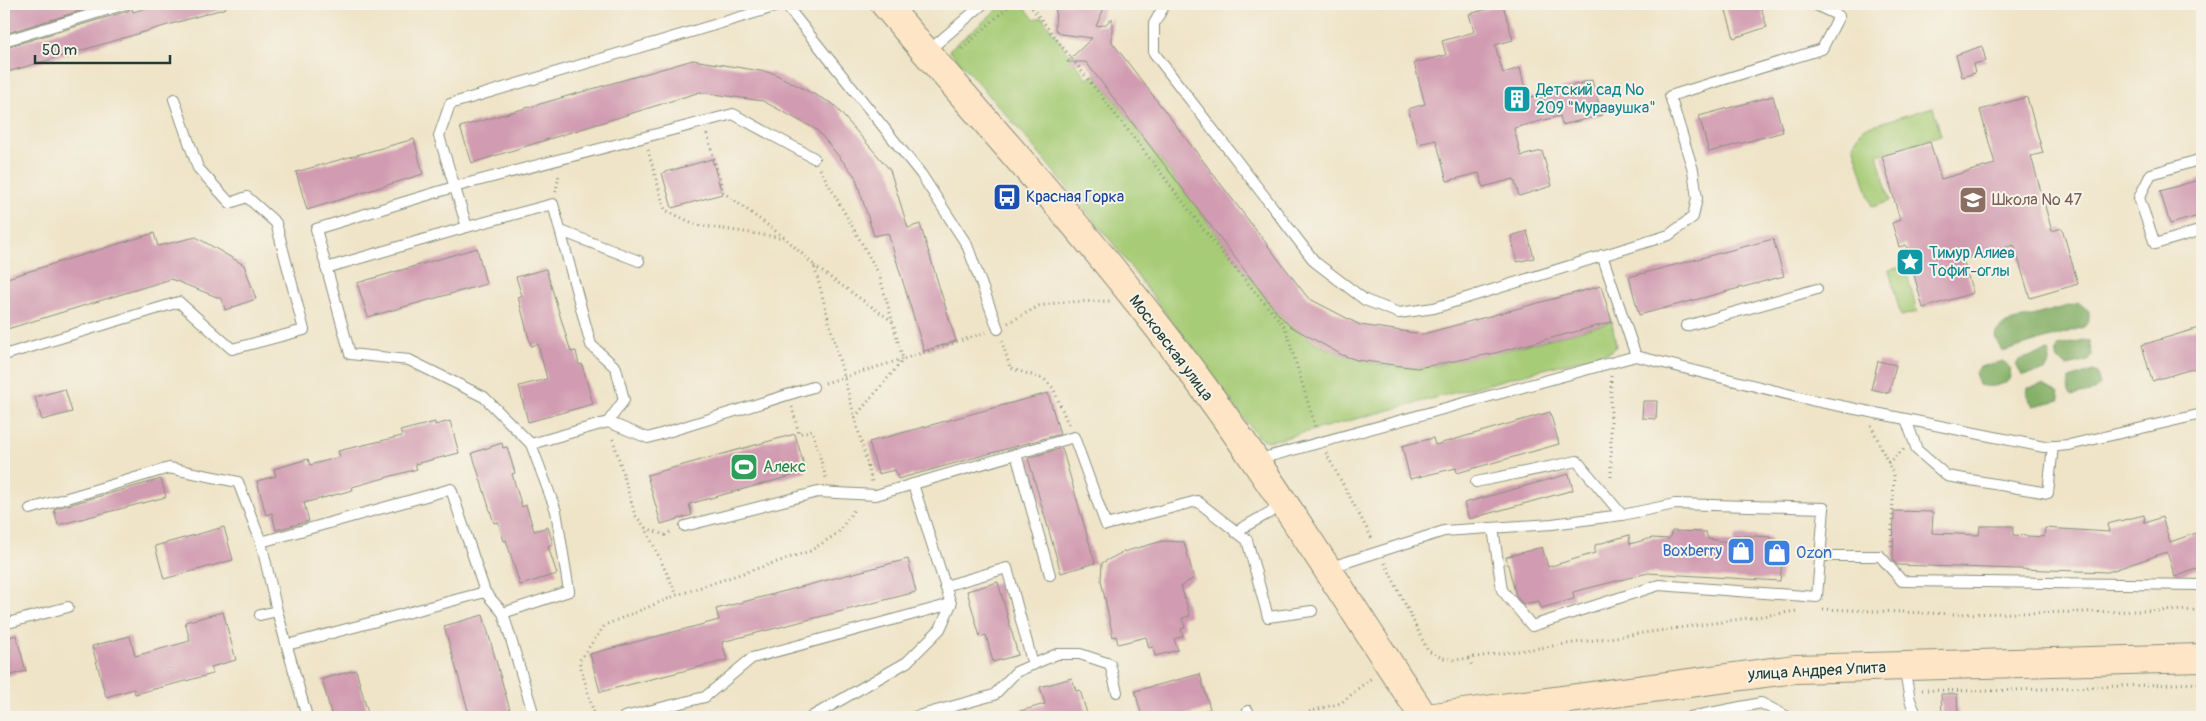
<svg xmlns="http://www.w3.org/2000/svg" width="2206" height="721" viewBox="0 0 2206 721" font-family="Pangolin,sans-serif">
	<rect width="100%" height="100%" fill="#f7f3e8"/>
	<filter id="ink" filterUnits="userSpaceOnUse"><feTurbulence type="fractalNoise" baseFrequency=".02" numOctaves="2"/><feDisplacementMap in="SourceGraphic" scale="10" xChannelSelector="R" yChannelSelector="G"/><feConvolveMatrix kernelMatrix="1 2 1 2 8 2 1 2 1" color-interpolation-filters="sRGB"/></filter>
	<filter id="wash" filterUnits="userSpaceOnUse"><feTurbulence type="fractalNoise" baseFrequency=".0096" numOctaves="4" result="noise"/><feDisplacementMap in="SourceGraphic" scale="20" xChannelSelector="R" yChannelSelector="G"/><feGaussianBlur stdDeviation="1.12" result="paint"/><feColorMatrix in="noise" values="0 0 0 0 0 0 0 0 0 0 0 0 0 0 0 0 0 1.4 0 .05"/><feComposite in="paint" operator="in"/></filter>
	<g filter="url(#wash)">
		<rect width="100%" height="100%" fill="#efe4c8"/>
		<g fill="#a7cc77" stroke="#638456">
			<path d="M1004 4H1022L1034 19 1042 17 1087 79 1095 74 1278 314C1314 350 1366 367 1416 368 1429 368 1444 363 1457 360 1509 351 1560 336 1612 322L1616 346 1612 351 1280 439 1267 441 1258 437 1111 241 1017 127 949 50Z"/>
			<polygon points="1933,107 1941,135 1877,155 1890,201 1872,207 1853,145 1863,128"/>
			<polygon points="1905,266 1917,312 1901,316 1889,270"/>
		</g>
		<g fill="#85b068" stroke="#52764e">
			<polygon points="2079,303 2089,311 2089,321 2084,327 2002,352 1995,337 1997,331 2006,323"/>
			<polygon points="2084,340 2089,342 2092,354 2088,361 2067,366 2058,360 2056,352 2059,346"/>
			<polygon points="2048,351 2050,361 2045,371 2022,375 2016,365 2019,360"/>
			<path d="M2004 361 2009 367 2011 378C2004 386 1989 388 1979 385L1975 373 1980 367Z"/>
			<path d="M2093 371 2097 373 2100 385 2094 391 2072 396C2067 392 2068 385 2070 379Z"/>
			<polygon points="2043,385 2058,393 2060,400 2033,406 2027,396 2028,388"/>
		</g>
		<g id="blocks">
			<g fill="#d19cb1">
				<polygon points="15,4 103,4 4,34 4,7"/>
				<polygon points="160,4 225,4 226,8 4,73 4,48 128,11 132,7 133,12"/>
				<polygon points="1056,4 1106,4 1096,26 1105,25 1112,18 1112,42 1308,298 1360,325 1423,334 1601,286 1612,322 1491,354 1417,368 1357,360 1342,355 1290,326 1278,314 1086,62 1067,62 1092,38 1061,34 1055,29"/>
				<polygon points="1724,4 1760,4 1767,27 1734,38"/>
				<polygon points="1503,5 1513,40 1495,45 1503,73 1520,68 1527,98 1592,80 1602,115 1562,125 1560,116 1514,128 1521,156 1542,151 1552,186 1519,196 1514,179 1483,187 1479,173 1447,181 1436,140 1418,144 1408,109 1425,104 1414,63 1446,55 1442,41 1474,32 1469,14"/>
				<polygon points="1982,46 1986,61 1973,64 1975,73 1962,77 1956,55"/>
				<polygon points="693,60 773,73 833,104 890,170 908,228 920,224 956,341 924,351 888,233 874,236 855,176 817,130 763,101 700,92 472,163 460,127"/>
				<polygon points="1773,96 1783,132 1709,152 1699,116"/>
				<polygon points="2027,97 2043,153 2031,156 2052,231 2062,228 2078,284 2030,298 2014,245 1963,259 1973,293 1923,308 1906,245 1899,247 1892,223 1900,220 1882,156 1930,142 1941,179 1995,164 1980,110"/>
				<polygon points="414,139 423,174 307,210 296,172"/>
				<polygon points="712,159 722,194 672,208 662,173"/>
				<polygon points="2202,179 2202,215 2170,224 2160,191"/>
				<polygon points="1527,231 1534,258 1517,262 1511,236"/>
				<polygon points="154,233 158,246 196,237 244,265 256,299 225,310 222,299 171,279 4,330 4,279"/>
				<polygon points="1773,239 1784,276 1639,315 1629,277"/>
				<polygon points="477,248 486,284 368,317 357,283"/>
				<polygon points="546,269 571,352 576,351 579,365 582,364 593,404 528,422 519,386 547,379 538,344 531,346 518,297 522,296 516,277"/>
				<polygon points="2202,327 2202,366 2152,381 2142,345"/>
				<polygon points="1878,361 1896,365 1889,393 1871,389"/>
				<polygon points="65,389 72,412 42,420 35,397"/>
				<polygon points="1048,393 1060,434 898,479 895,470 878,474 869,442"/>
				<polygon points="1643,401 1657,401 1656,419 1642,418"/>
				<polygon points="1550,412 1559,444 1457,473 1456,468 1410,479 1402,446 1433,438 1435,445"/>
				<polygon points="450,421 459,453 415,464 417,469 352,487 353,490 304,503 309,521 276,530 272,513 266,515 257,481 276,476 274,469 308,459 310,465 340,457 338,451 402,436 400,431 435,422 435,425"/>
				<polygon points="795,434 806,472 689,504 692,515 661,524 647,475"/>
				<polygon points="502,443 503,448 507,447 515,473 512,474 522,507 526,505 534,531 548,527 553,544 548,546 557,574 520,585 506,540 504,541 498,522 494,523 472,453"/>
				<polygon points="1062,448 1095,563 1061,573 1028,458"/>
				<polygon points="1569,474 1573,490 1469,519 1464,503"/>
				<polygon points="161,479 166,497 58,525 54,509"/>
				<polygon points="1894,511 1933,512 1932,533 1979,535 1980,526 2013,526 2013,535 2044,537 2045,528 2109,532 2107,524 2144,515 2145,523 2162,517 2170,542 2202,531 2202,567 2175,577 2167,552 2108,572 1897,565 1893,560"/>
				<polygon points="224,527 233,560 164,579 155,546"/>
				<polygon points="1672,531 1706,532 1708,539 1734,543 1735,535 1770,537 1771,545 1784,545 1780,581 1648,573 1573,592 1574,599 1541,608 1539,601 1523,604 1516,596 1506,557 1542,547 1548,567 1595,553 1595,545 1629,535 1630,544 1652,538 1669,539"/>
				<polygon points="1163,541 1184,542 1194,578 1181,586 1190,616 1182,618 1185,628 1181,629 1183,636 1174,639 1178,650 1155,656 1153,647 1149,648 1146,637 1118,644 1116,636 1113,637 1101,580 1102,563 1123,552"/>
				<polygon points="908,559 916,592 722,642 727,660 600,692 590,654 719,620 716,609"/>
				<polygon points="998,582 1018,655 993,662 986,635 980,637 967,591"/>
				<polygon points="223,612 236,660 211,667 213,674 135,694 134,689 106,697 92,646 130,636 135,656 190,641 185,622"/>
				<polygon points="483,615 512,717 470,717 444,626"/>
				<polygon points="16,635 26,671 4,677 4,639"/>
				<polygon points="356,670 369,717 332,717 322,679"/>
				<polygon points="1200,674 1210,709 1177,717 1142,717 1135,691"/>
				<polygon points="1072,678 1076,691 1080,690 1088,717 1013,717 1013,713 1045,704 1040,687"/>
				<polygon points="1941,694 1957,694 1958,717 1942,717"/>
			</g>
		</g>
	</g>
	<g filter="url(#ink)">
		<use href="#blocks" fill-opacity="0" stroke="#87907e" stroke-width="1"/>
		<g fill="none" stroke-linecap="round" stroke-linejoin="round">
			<defs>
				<g id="service">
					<polyline points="785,4 921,174 967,245 998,329"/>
					<polyline points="1165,4 1154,24 1154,53 1315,262 1365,300 1399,313 1434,308 1669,235 1693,217 1697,198 1693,170 1670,96 1822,49 1839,16 1814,4"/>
					<polyline points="4,41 126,4"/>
					<polyline points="927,52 983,4"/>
					<polyline points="2202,159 2151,174 2139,198 2155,244 2202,230"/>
					<polyline points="561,231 639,261"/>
					<polyline points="1602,255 1636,356"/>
					<polyline points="326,268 467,227"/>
					<polyline points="1686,326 1817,289"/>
					<polyline points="4,355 179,302 232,349 304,330 276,223 247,197 230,203 198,168 174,99"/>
					<polyline points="1906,419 1917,450 1947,476 2048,493 2053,446"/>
					<polyline points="608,422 648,438 813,387"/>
					<polyline points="531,444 608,422 624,400 616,368 591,345 553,204 467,227 439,136 450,104 784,4"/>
					<polyline points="1016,454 1050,575"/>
					<polyline points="1256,460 1636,356 1811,400 2044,447 2069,445 2202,414"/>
					<polyline points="1476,482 1577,461 1622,515"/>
					<polyline points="30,509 169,468 238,482 261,542 277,611 307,717"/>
					<polyline points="685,526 818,492 876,495 1074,437 1106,525 1197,501 1247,540 1268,617 1312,611"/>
					<polyline points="1235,532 1283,505"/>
					<polyline points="261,542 451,489 485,592"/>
					<polyline points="1821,556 1880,556 1902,581 2202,585"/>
					<polyline points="1328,568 1444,531 1552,524 1622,515 1675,504 1824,508 1817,597 1659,585 1532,626 1502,590 1493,528"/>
					<polyline points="945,586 1007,568 1033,665"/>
					<polyline points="503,613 569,591 556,511 531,444 484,397 409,360 350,354 316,229 454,187 733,114 814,158"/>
					<polyline points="260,615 277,611"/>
					<polyline points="4,624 68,607"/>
					<polyline points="287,645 485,592 503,613 532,709"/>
					<polyline points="1904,667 1910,700 1917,717"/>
					<polyline points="1248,711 1249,717"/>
					<polyline points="624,717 705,697 752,658 951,604"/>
					<polyline points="811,717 907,662 940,629 951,604 913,484"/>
					<polyline points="914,717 994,695 1016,672 1057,654 1080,654 1110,664 1117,692"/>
					<polyline points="1690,717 1761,703 1788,717"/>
				</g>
				<g id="secondary">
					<path d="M885 4C976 112 1072 216 1158 327 1255 451 1337 586 1424 717"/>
					<polyline points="1434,717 1795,669 2202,658"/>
				</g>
			</defs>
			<use href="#service" stroke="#87907e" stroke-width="12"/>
			<use href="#secondary" stroke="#87907e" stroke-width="30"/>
			<g stroke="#87907e" stroke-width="3" stroke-dasharray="1 4" stroke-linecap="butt">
				<polyline points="1029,4 1151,160 1217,247 1285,327 1316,429"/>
				<polyline points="962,49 1011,4"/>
				<polyline points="707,134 723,192 785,238 814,265 872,482"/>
				<polyline points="648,150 665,210 697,225 784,238"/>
				<polyline points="820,169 879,274 903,359 987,332"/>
				<polyline points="556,192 559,174"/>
				<polyline points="814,266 892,321"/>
				<polyline points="1008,323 1039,306 1062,302 1110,301"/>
				<polyline points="1002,341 1010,368 1044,379 1053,388 1069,426"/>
				<polyline points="1611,376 1611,480"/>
				<polyline points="825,383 903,359"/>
				<polyline points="792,407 799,434 812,430 826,478"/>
				<polyline points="855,417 903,360"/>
				<polyline points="1871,425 1894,476 1891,548"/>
				<polyline points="613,439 635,515 645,527 677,595"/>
				<polyline points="1326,453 1373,540"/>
				<polyline points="1888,463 1904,449"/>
				<polyline points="646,528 665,535 672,531"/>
				<polyline points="1385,563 1428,651 1443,658 1455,660 1797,611"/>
				<polyline points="1823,609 1955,614 2202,610"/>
				<polyline points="1469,659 1473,668"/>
				<polyline points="1922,690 1987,691 2202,683"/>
				<polyline points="595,717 579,661 605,625 677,595 810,551 838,533 855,508"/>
				<polyline points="1290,717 1341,703 1371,678"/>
			</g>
			<use href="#service" stroke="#fff" stroke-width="10"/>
			<use href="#secondary" stroke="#fee5c5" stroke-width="28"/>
		</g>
	</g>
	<defs>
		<symbol id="building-square" viewBox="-11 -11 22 22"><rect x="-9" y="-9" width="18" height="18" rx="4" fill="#0f9aa8" stroke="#f7f3e8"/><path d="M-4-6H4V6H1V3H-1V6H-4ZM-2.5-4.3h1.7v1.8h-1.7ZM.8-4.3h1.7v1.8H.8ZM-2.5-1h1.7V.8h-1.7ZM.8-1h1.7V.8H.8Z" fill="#fff"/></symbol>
		<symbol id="bus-square" viewBox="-11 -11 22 22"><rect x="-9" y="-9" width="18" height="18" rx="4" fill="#1a4fb4" stroke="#f7f3e8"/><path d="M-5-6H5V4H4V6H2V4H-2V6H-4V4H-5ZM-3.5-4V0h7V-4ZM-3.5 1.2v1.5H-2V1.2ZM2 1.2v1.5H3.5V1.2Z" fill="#fff"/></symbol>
		<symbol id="school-square" viewBox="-11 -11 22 22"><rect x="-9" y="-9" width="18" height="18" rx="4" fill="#8d6e63" stroke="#f7f3e8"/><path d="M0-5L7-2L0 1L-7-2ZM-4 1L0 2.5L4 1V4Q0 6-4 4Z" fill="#fff"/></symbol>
		<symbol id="sight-square" viewBox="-11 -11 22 22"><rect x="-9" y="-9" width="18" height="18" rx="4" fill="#0f9aa8" stroke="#f7f3e8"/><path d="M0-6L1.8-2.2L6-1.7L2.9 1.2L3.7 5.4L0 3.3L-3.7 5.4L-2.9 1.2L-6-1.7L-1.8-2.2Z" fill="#fff"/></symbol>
		<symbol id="stadium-square" viewBox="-11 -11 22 22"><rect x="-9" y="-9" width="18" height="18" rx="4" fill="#2e9e5b" stroke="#f7f3e8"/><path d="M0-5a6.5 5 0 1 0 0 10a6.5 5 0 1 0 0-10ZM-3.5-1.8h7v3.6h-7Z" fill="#fff"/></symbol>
		<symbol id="shop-square" viewBox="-11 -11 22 22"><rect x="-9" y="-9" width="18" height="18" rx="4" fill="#3f7fe0" stroke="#f7f3e8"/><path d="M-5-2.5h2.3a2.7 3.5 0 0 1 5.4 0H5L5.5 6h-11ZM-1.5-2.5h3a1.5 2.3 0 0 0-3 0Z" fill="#fff"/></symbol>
	</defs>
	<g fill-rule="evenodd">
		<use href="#building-square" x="1501" y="83" width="32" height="32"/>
		<use href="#bus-square" x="991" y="181" width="32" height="32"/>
		<use href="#school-square" x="1957" y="184" width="32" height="32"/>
		<use href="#sight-square" x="1894" y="246" width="32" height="32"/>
		<use href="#stadium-square" x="728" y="451" width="32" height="32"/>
		<use href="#shop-square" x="1725" y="535" width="32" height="32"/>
		<use href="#shop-square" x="1761" y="537" width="32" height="32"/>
	</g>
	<g text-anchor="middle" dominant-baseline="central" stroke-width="4" stroke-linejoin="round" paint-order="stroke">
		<g font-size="16" fill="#0d838f" stroke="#f7f3e8" text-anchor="start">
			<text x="1536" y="90">Детский сад №<tspan x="1536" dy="18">209 "Муравушка"</tspan></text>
			<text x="1929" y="253">Тимур Алиев<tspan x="1929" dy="18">Тофиг-оглы</tspan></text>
		</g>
		<g font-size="16" fill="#164399" stroke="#f7f3e8" text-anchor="start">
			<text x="1026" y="197">Красная Горка</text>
		</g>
		<g font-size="16" fill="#785e54" stroke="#f7f3e8" text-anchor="start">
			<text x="1992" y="200">Школа № 47</text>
		</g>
		<g font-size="16" fill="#1f3d34" stroke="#f7f3e8">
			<text transform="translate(1171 348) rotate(53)">Московская улица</text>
			<text transform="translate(1817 671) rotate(-3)">улица Андрея Упита</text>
		</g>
		<g font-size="16" fill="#27864d" stroke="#f7f3e8" text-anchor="start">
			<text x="763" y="467">Алекс</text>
		</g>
		<g font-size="16" fill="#366cbe" stroke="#f7f3e8" text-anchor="end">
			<text x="1722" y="551">Boxberry</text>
			<text x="1796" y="553" text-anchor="start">Ozon</text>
		</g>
	</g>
	<rect width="2206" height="721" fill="none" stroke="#f7f3e8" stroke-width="20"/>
	<path d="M35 55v8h135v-8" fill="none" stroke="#1f3d34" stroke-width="2.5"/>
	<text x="42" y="55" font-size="15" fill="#1f3d34" stroke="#f7f3e8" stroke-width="4" paint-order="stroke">50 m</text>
</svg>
